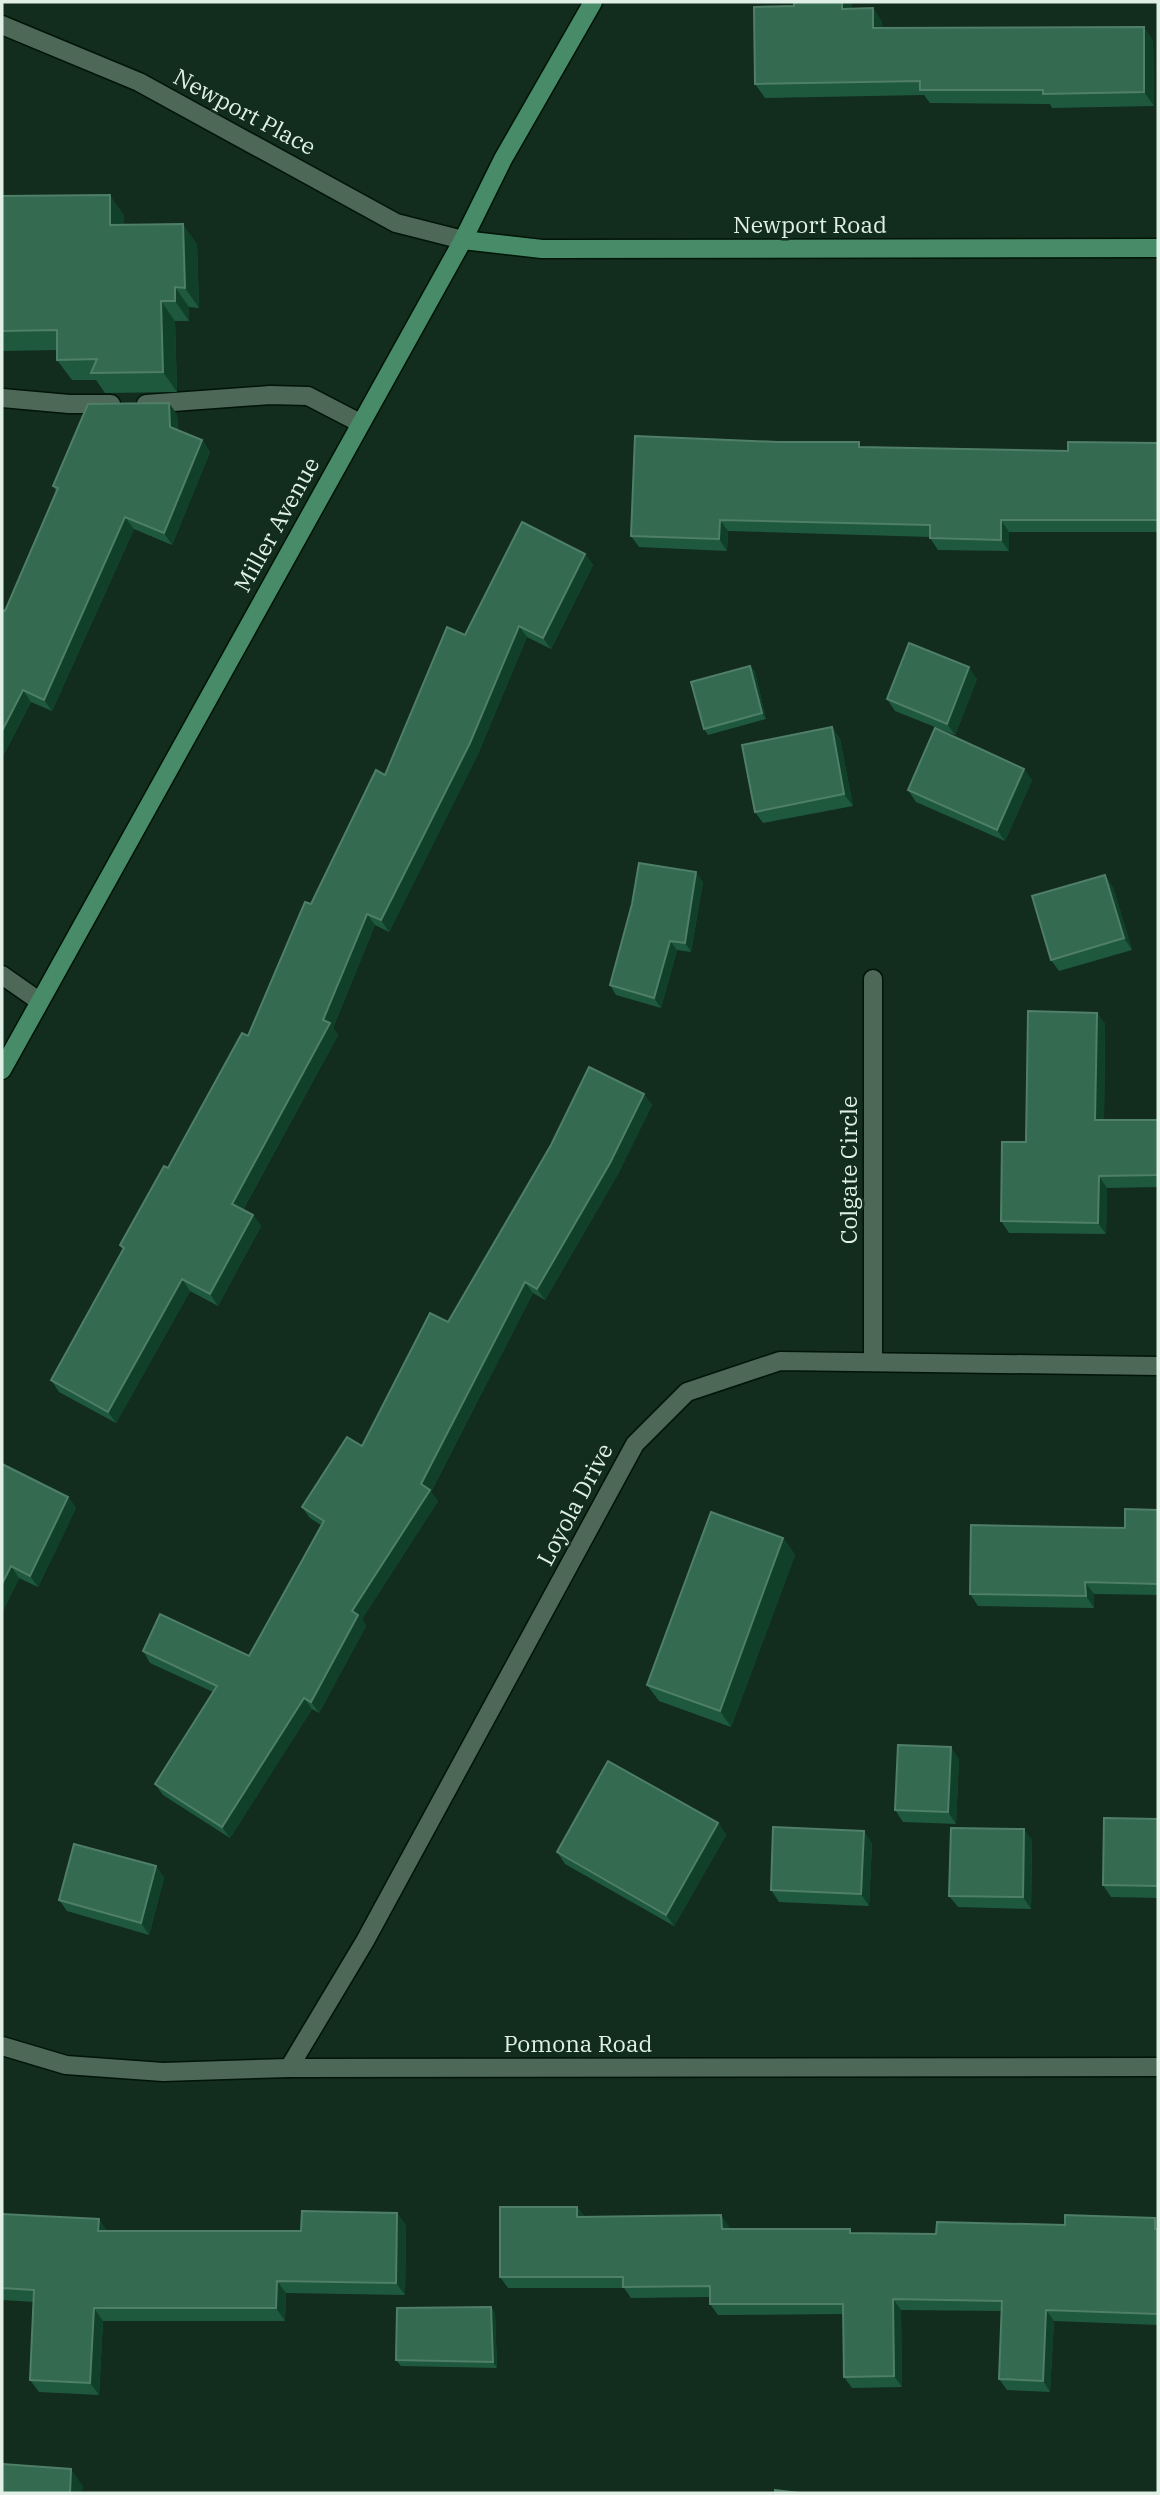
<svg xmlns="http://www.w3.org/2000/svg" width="1160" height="2495" viewBox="0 0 1160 2495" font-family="'IBM Plex Serif',serif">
	<rect width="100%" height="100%" fill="#122c1d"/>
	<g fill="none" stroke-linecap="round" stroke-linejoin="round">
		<defs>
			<g id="lane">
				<polyline points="2,398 69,404 111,404"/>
				<polyline points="146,404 270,395 308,396 360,423"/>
			</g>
			<g id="street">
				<polyline points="2,25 139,82 396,223 463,240"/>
				<polyline points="2,975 39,1001"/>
				<polyline points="873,1361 873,979"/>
				<polyline points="2,2046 66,2065 163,2072 289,2068 1158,2067"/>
				<polyline points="289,2068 365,1941 635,1444 687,1392 780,1361 1158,1366"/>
			</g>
			<g id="secondary">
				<polyline points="463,240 542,249 1158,248"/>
				<polyline points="2,1070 463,240 503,159 593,2"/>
			</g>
		</defs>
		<use href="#lane" stroke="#001407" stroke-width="21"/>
		<use href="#street" stroke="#001407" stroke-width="21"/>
		<use href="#secondary" stroke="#001407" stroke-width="21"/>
		<use href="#lane" stroke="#4d6857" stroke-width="18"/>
		<use href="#street" stroke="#4d6857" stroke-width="18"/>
		<use href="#secondary" stroke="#478b68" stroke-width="18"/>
	</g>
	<g fill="#1f593d">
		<polygon points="794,2 852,2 852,8 873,8 882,22 882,28 1153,40 1154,106 1052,108 1050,104 930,103 924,95 765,98 755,84 794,6"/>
		<polygon points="2,196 124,215 124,225 197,244 199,308 189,307 189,321 175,321 177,392 105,393 96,380 72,380 57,360 57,350 2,351"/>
		<polygon points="177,414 178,430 202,440 210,452 172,545 134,529 52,711 31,702 2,758 2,610 5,611 56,491 53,486"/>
		<polygon points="1158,443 1158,532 1009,532 1009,551 938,550 930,538 930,537 728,531 727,551 639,547 631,536 863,448 1068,451"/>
		<polygon points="585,554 593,565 551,649 527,637 478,754 389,932 375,925 333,1028 338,1035 243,1210 253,1215 261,1226 218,1306 190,1291 116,1423 59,1392 51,1380 123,1250 120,1245 248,1036 311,904 465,635"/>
		<polygon points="750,666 755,672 766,719 708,735 704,729"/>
		<polygon points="977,679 955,735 895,711 887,699"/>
		<polygon points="832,727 840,739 853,806 763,823 755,812"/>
		<polygon points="1032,780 1005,841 916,802 908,790"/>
		<polygon points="703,882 691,952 677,950 661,1008 616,995 610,985"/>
		<polygon points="1113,887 1132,950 1059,971 1051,960"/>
		<polygon points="1097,1013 1105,1024 1104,1120 1158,1120 1158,1187 1107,1188 1106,1234 1009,1233 1001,1221 1026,1142"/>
		<polygon points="644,1094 652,1105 618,1174 545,1300 533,1293 431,1492 438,1501 362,1619 366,1626 319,1713 312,1709 230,1838 163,1795 155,1784 213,1692 150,1663 143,1651 249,1656 321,1525 310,1518 302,1507 362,1446 448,1322"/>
		<polygon points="2,1464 68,1497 76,1508 38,1587 19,1578 2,1613"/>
		<polygon points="1158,1510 1158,1595 1094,1594 1094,1608 978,1606 970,1594 1125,1528"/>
		<polygon points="783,1538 795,1555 731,1727 659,1701 647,1685"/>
		<polygon points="959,1759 956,1824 903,1822 895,1810"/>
		<polygon points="1158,1819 1158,1898 1111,1897 1103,1885"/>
		<polygon points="718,1823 726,1835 674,1926 565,1864 557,1852"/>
		<polygon points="1032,1840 1031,1909 958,1907 949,1896"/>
		<polygon points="872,1843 869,1906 779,1902 771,1890"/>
		<polygon points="156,1866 164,1878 149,1935 67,1911 59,1900"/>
		<polygon points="577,2207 585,2217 729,2226 729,2229 852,2233 936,2234 1155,2218 1158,2222 1158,2325 1054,2321 1050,2392 1007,2390 999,2379 1002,2311 901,2310 902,2387 852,2388 844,2377 844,2314 718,2315 710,2304 710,2297 631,2298 624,2288 508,2288 500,2277"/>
		<polygon points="397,2213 406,2226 405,2295 286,2293 285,2321 103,2321 99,2395 39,2392 30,2380 34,2302 2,2300 2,2214 107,2231 301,2231"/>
		<polygon points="491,2307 495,2313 497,2368 401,2366 396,2360"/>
	</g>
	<g fill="#114028">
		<polygon points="842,2 852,2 852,23 842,9"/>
		<polygon points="873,8 882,22 883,42 873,28"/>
		<polygon points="1144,27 1153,40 1154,106 1144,92"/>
		<polygon points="110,195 124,215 125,246 110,225"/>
		<polygon points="183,224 197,244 199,308 185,288"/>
		<polygon points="175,287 189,307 189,321 175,301"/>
		<polygon points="161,301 175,321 177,392 163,372"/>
		<polygon points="169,403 177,414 178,438 170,427"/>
		<polygon points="202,440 210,452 172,545 164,533"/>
		<polygon points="125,517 134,529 52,711 44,700"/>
		<polygon points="720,520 728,531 727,551 719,539"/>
		<polygon points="1001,520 1009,532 1009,551 1001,540"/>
		<polygon points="585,554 593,565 551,649 543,638"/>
		<polygon points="519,626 527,637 478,754 389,932 381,920"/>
		<polygon points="750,666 755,672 766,719 762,713"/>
		<polygon points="969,667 977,679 955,735 947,724"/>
		<polygon points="23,690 31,702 2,758 2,731"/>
		<polygon points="832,727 840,739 853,806 844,794"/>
		<polygon points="1024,769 1032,780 1005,841 997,830"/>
		<polygon points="696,872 703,882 691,952 685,943"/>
		<polygon points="1105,875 1113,887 1132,950 1124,938"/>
		<polygon points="367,914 375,925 333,1028 338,1035 240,1215 232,1204 323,1020"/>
		<polygon points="670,941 677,950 661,1008 654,998"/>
		<polygon points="1097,1013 1105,1024 1104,1131 1095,1120"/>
		<polygon points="644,1094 652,1105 618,1174 545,1300 537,1289"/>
		<polygon points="1099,1176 1107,1188 1106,1234 1098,1223"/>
		<polygon points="253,1215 261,1226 218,1306 210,1294"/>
		<polygon points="182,1279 190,1291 116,1423 108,1412"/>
		<polygon points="525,1282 533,1293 431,1492 438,1501 362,1619 366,1626 319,1713 311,1702 352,1611 421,1484"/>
		<polygon points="68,1497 76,1508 38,1587 30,1576"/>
		<polygon points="783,1538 795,1555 731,1727 720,1711"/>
		<polygon points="11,1566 19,1578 2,1613 2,1584"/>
		<polygon points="1085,1582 1094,1594 1094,1608 1086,1596"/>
		<polygon points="304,1698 312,1709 230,1838 222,1827"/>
		<polygon points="951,1747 959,1759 956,1824 948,1812"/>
		<polygon points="718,1823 726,1835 674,1926 666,1915"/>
		<polygon points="1024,1829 1032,1840 1031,1909 1023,1897"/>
		<polygon points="864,1831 872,1843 869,1906 861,1894"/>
		<polygon points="156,1866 164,1878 149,1935 141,1923"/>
		<polygon points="577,2207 585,2217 577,2217"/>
		<polygon points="397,2213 406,2226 405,2295 396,2283"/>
		<polygon points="721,2215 729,2226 729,2240 722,2229"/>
		<polygon points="1155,2218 1158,2222 1158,2234 1155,2229"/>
		<polygon points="99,2219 108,2232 98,2231"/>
		<polygon points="277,2281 286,2293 285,2321 276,2308"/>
		<polygon points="893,2299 901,2310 902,2387 894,2376"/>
		<polygon points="491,2307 495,2313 497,2368 493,2362"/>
		<polygon points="94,2308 103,2321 99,2395 90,2383"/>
		<polygon points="1046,2310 1054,2321 1050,2392 1043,2381"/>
		<polygon points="71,2469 83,2486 82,2493 70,2493"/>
	</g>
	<g fill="#346a4f" stroke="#4f7f67" stroke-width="2">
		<polygon points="794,2 842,2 842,9 873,8 873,28 1144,27 1144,92 1043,94 1043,90 920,90 920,81 755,84 754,7 794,6"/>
		<polygon points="110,195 110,225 183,224 185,288 175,287 175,301 161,301 163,372 91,373 97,359 57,360 57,330 2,331 2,196"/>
		<polygon points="169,403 170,427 202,440 164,533 125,517 44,700 23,690 2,731 2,610 5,611 58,488 53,486 88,404"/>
		<polygon points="635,436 778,442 859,442 859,447 1068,451 1068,442 1158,443 1158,520 1001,520 1001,540 930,538 930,525 720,520 719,539 631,536"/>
		<polygon points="522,522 585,554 543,638 519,626 470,743 381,920 367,914 323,1020 330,1023 232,1204 253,1215 210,1294 182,1279 108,1412 51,1380 124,1248 120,1245 164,1166 168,1168 242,1033 248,1036 305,902 311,904 376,770 385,775 447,627 465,635"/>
		<polygon points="909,643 969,667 947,724 887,699"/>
		<polygon points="750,666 762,713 704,729 691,682"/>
		<polygon points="832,727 844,794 755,812 742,745"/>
		<polygon points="935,728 1024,769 997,830 908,790"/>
		<polygon points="639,863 696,872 685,943 670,941 654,998 610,985 632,904"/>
		<polygon points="1105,875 1124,938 1051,960 1032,896"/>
		<polygon points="1028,1011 1097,1013 1095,1120 1158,1120 1158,1175 1099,1176 1098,1223 1001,1221 1002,1142 1026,1142"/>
		<polygon points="589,1067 644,1094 610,1163 537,1289 525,1282 421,1484 430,1490 352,1611 358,1615 311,1702 304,1698 222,1827 155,1784 217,1686 143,1651 160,1614 249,1656 324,1521 302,1507 347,1437 362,1446 430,1313 448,1322 551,1145"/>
		<polygon points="2,1464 68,1497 30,1576 11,1566 2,1584"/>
		<polygon points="1125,1509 1158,1510 1158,1584 1085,1582 1086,1596 970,1594 971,1525 1125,1528"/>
		<polygon points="711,1512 783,1538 720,1711 647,1685"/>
		<polygon points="898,1745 951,1747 948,1812 895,1810"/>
		<polygon points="608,1761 718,1823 666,1915 557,1852"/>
		<polygon points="1104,1818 1158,1819 1158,1886 1103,1885"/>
		<polygon points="773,1827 864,1831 861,1894 771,1890"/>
		<polygon points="951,1828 1024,1829 1023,1897 949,1896"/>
		<polygon points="74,1844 156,1866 141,1923 59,1900"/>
		<polygon points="500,2207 577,2207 577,2217 721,2215 722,2229 850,2229 850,2233 936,2234 937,2222 1065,2225 1065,2215 1155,2218 1155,2229 1158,2229 1158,2314 1046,2310 1043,2381 999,2379 1002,2301 893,2299 894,2376 844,2377 843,2304 710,2304 710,2286 623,2287 623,2277 500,2277"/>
		<polygon points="302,2211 397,2213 396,2283 277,2281 276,2308 94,2308 90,2383 30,2380 34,2290 2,2288 2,2214 99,2219 98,2231 301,2231"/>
		<polygon points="491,2307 493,2362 396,2360 397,2308"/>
		<polygon points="2,2464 71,2469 70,2493 2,2493"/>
		<polygon points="775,2490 799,2493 775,2493"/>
	</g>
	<g text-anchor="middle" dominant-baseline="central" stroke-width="5" stroke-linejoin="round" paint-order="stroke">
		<g font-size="23" fill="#e0f0e6" stroke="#122c1d">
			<text transform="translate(245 111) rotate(28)">Newport Place</text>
			<text x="810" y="224">Newport Road</text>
			<text transform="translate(276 524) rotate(-61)">Miller Avenue</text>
			<text transform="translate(848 1170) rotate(-90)">Colgate Circle</text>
			<text transform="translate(574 1504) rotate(-62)">Loyola Drive</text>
			<text x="578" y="2043">Pomona Road</text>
		</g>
	</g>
	<rect width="1160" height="2495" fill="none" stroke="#e0f0e6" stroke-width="7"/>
</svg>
